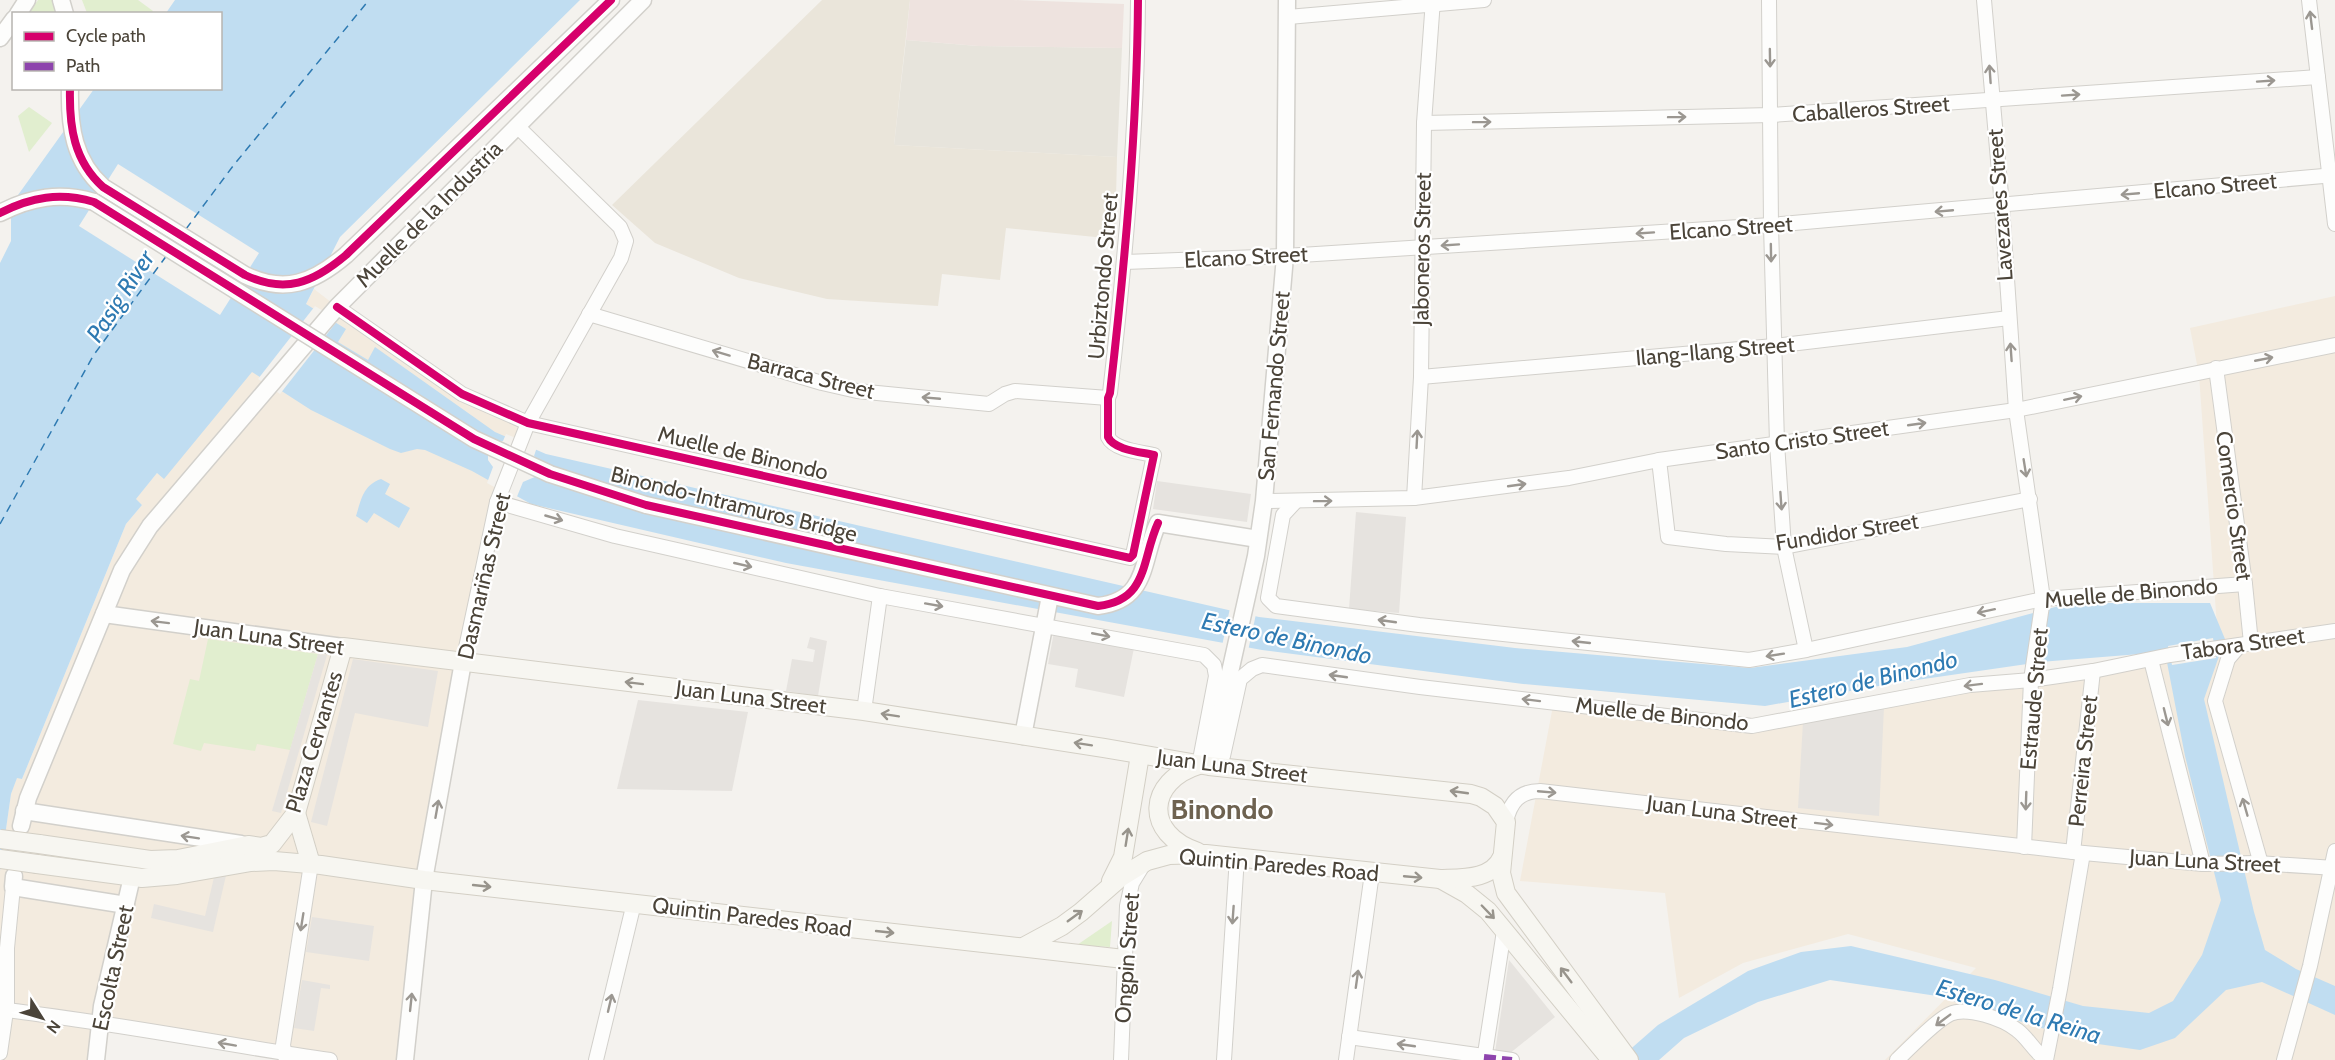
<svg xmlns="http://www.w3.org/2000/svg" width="2335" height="1060" viewBox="0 0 2335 1060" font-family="Cabin,sans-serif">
	<rect width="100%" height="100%" fill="#f4f2ee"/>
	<polygon fill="#e7e4dc" points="906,40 978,46 1122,48 1117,157 894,145"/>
	<g fill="#f3ebdf">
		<polygon points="314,289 353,319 462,394 528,423 497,502 463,662 405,1060 330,1060 100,1022 96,1060 0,1060 0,871 11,794 17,777 22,779 126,524 142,505 135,500 157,473 164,478 306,304"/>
		<polygon points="2335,296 2335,1060 1885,1060 1976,968 1848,934 1743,963 1679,998 1665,893 1520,881 1555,695 1763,722 2019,684 2218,641 2199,375 2190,328"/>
	</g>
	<polygon fill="#eae5da" points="822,0 910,0 894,145 1117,157 1115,239 1006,228 1000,280 942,274 938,306 827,299 739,278 655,243 612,205"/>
	<polygon fill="#eee3df" points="910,0 1013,0 1124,4 1122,48 978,46 906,40"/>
	<g fill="#e1eecf">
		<polygon points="38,0 53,0 60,14 28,14"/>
		<polygon points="82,0 138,0 153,11 151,14 87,13"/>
		<polygon points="29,107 52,123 29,152 18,116"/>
		<polygon points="208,639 318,654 290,750 257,744 255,751 204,743 201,751 173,744 190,679 199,681"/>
		<polygon points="1112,921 1110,947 1077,945"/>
	</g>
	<g fill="#e6e3df">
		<polygon points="1157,481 1251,494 1247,522 1153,509"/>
		<polygon points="1356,512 1406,517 1399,613 1349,609"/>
		<polygon points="1054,632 1134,648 1124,697 1075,687 1078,669 1048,664"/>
		<polygon points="810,637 827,641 818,696 786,691 792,659 813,662 815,650 807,648"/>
		<polygon points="318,654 327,655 281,813 272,811"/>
		<polygon points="353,659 438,671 428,727 355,713 327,826 311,822"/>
		<polygon points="638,700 748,712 732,791 617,789"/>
		<polygon points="1884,707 1879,816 1798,808 1803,722"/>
		<polygon points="227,871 213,932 151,918 154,904 205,916 215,873"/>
		<polygon points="312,917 374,926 369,961 306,952"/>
		<polygon points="1509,960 1555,1017 1509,1054 1495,1052"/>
		<polygon points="302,980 330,985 330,989 321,988 314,1031 294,1028"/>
	</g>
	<g fill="#c0ddf1">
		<polygon points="175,0 580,0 340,237 306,304 346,329 338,342 368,360 375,347 495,432 546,454 1259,617 1515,648 1750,668 1907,647 2070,603 2210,603 2225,639 2204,699 2254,912 2265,950 2296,969 2335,986 2335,1015 2262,982 2226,990 2175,1038 2140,1050 2091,1043 1937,996 1830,980 1758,1002 1684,1038 1659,1060 1618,1060 1658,1025 1748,971 1801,952 1851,946 1995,980 2083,1006 2149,1013 2173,1001 2202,955 2221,900 2185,756 2165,652 2040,662 1896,683 1765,706 1523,684 1262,650 786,563 531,504 472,471 425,450 417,449 401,453 390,449 311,410 252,372 164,479 157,473 136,499 142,505 126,524 22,779 17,778 11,794 0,871 0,263 11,241 11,213 18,195 94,89 220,88 220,14 166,13"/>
		<path d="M381 479 390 484 385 494 410 508 399 528 374 513 367 523 356 516C361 500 363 485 381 479Z"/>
	</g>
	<g fill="#f4f2ee">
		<polygon points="118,164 259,253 220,315 79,226"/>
		<polygon points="315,306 338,320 280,394 258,379"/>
		<polygon points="506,434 537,447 534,456 537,459 537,476 523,482 516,499 487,483 493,467 488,460 488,451 498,441 503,441"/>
		<polygon points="1230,608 1256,614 1248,651 1222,646"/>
		<polygon points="2213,638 2216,658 2172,665 2168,646"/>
	</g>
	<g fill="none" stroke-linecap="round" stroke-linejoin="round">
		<g stroke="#2e7ab2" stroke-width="1.5" stroke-dasharray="8 6" stroke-linecap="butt">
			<polyline points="186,229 233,166 369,0"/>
			<polyline points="0,524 93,356 167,255"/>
		</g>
		<defs>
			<g id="minor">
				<polyline points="1769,0 1771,225 1777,443 1784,547 1806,650"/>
				<polyline points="1984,0 2002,206 2016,410 2043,599 2031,680 2024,847"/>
				<polyline points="2309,0 2335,224"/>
				<polyline points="1288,17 1484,0"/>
				<polyline points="1424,123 1771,115 2318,77"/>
				<polyline points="1125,262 1285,256 1771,225 2335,175"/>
				<path d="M337 307 462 394 528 423 1130 558 1133 555 1154 455C1141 452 1114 450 1108 437V398L1110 393C1125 262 1137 131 1138 0"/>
				<polyline points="589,314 822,383 857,391 989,404 1005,394 1015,391 1108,398"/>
				<polyline points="2216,368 2245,584 2251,643"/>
				<polyline points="1421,377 1774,346 2009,318"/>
				<polyline points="1659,460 1668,537 1726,544 1784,547 2030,499"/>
				<polyline points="1414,498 1421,377 1424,123 1433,0"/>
				<polyline points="1264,501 1414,498 1569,478 1659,460 2016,410 2335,345"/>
				<polyline points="1296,501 1283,515 1268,598 1276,606 1419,625 1749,660 1806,650 2043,599 2245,584"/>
				<polyline points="497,502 615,536 880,596 1204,655 1214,665 1216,676 1199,765"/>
				<polyline points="2240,645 2228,659 2215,701 2261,864"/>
				<polyline points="2151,660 2203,864"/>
				<polyline points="463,662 497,502 528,423 621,258 626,241 620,227 517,126"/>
				<polyline points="864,711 880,596"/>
				<polyline points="1209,766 1218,763 1223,756 1240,679 1252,669 1262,665 1420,687 1752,726 1970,685 2031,680 2093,671 2170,655 2335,631"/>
				<path d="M1506 822C1510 802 1520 791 1540 791L2073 852 2203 864 2257 863 2335 868"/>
				<polyline points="2073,852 2093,671"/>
				<path d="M6 1010C115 1023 222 1044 330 1060"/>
				<polyline points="1349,1037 1512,1060"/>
				<polyline points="0,1053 7,1004 7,948 13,887"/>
				<polyline points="286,1060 283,1045 311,864"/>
				<polyline points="596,1060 634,903"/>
				<polyline points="1121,1060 1127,906 1132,883 1143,865"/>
				<polyline points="1224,1060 1237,857"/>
				<polyline points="1346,1060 1372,873"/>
				<polyline points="1484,1060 1504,931"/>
				<path d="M1897 1060C1911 1047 1934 1022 1950 1014 1967 1006 2003 1019 2017 1030 2028 1038 2034 1051 2046 1060"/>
				<polyline points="2046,1060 2060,989 2083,853"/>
				<polyline points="2284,1060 2310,966 2335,851"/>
			</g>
			<g id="tertiary">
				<polyline points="61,0 65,14"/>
				<polyline points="18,14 27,0"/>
				<polyline points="0,38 14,19"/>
				<path d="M70 88C69 127 74 161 103 187L245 275C285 294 313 283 346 255L611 0"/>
				<path d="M0 213C31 197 60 192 94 202"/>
				<path d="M646 505 1098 606C1149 600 1141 560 1158 523L1258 539"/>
				<polyline points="104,614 343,647"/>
				<polyline points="1023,736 1050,596"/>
				<polyline points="1209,766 1256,556 1264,501 1285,256 1287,0"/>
				<polyline points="24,811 241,844"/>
				<polyline points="21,826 28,798 122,570 150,526 337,307 643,0"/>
				<polyline points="14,876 13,887 126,905"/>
				<polyline points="96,1060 102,1006 132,877"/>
				<polyline points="405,1060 424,880 463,662"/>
			</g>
			<g id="secondary">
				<polyline points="296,813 311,864"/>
				<polyline points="39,844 150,860 178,859 248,845 261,847 272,844 296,813 343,647 864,711 1104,748 1209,766 1471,794 1481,797 1495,806 1506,822 1501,873 1506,893 1629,1060"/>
				<path d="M1198 852C1143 834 1147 781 1199 765"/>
				<polyline points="37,864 142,878 177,875 251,862 274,861 321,865 424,880 1124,959"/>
				<polyline points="1442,880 1467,894 1488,911 1611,1060"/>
				<polyline points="1111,881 1123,857 1140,755"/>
				<path d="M1025 946 1062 926 1081 912 1121 877 1147 861 1169 855 1206 854 1440 879C1462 878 1492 880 1502 857"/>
			</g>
		</defs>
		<use href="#minor" stroke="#d2d0cb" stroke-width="16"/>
		<use href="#tertiary" stroke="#d2d0cb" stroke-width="19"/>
		<use href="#secondary" stroke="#d3cfc5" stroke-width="20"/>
		<use href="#minor" stroke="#fdfdfc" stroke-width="14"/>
		<use href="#tertiary" stroke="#fdfdfc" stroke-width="16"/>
		<use href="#secondary" stroke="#f7f6f1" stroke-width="18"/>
		<defs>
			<polyline id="tertiary-bridge" points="94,202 474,439 550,474 646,505"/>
			<g id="secondary-bridge">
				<polyline points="0,839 39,844"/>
				<polyline points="0,859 37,864"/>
			</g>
		</defs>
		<use href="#tertiary-bridge" stroke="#d2d0cb" stroke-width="19" stroke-linecap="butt"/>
		<use href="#secondary-bridge" stroke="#d3cfc5" stroke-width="20" stroke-linecap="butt"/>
		<use href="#tertiary-bridge" stroke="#fdfdfc" stroke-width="16"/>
		<use href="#secondary-bridge" stroke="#f7f6f1" stroke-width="18"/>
		<polyline stroke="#8e44ad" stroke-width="6" stroke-dasharray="12 6" stroke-linecap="butt" points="1484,1057 1512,1060"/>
		<defs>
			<g id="cycleway">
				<path d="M70 88C69 127 74 161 103 187L245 275C285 294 313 283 346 255L611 0"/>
				<path d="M0 213C31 197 60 192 94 202L474 439 550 474 646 505 1098 606C1149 600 1141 560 1158 523"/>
				<path d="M337 307 462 394 528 423 1130 558 1133 555 1154 455C1141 452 1114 450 1108 437V398L1110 393C1125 262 1137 131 1138 0"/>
			</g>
		</defs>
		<use href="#cycleway" stroke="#fff" stroke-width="11"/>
		<use href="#cycleway" stroke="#d6006c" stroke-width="8"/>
	</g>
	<defs><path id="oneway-shaft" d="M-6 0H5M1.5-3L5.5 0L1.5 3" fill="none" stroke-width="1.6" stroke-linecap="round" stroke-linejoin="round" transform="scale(1.5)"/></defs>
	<g stroke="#9b9791">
		<use href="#oneway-shaft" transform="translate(2311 20) rotate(-97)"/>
		<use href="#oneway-shaft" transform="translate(1770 58) rotate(89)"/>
		<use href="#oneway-shaft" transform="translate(1990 74) rotate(-94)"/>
		<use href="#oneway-shaft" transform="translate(2266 81) rotate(-4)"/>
		<use href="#oneway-shaft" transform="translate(2071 95) rotate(-4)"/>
		<use href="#oneway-shaft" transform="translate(1677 117) rotate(-1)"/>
		<use href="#oneway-shaft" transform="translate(1482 122) rotate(-1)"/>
		<use href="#oneway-shaft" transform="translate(2130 194) rotate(175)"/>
		<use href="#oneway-shaft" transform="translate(1944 211) rotate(175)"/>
		<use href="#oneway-shaft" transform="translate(1645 233) rotate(176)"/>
		<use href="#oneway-shaft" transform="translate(1450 245) rotate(176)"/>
		<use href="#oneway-shaft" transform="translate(1771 253) rotate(89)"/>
		<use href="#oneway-shaft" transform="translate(2011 352) rotate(-94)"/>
		<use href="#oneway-shaft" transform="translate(721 353) rotate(-163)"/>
		<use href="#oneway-shaft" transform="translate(2264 359) rotate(-11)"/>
		<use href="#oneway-shaft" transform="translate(931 398) rotate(-175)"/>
		<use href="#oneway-shaft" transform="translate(2073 398) rotate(-12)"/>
		<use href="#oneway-shaft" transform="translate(1917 424) rotate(-8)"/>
		<use href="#oneway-shaft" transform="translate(1417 439) rotate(-87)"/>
		<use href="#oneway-shaft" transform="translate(2025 468) rotate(81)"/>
		<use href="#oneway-shaft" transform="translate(1517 485) rotate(-8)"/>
		<use href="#oneway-shaft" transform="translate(1323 501) rotate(-1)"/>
		<use href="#oneway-shaft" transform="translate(1781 501) rotate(86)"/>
		<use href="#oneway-shaft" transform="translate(554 518) rotate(16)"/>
		<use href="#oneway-shaft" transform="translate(743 565) rotate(13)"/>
		<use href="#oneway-shaft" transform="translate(934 605) rotate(10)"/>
		<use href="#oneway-shaft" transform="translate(1986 611) rotate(168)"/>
		<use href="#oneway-shaft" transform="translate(1387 621) rotate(-172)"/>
		<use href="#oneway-shaft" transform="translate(160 622) rotate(-173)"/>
		<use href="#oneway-shaft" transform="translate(1101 635) rotate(11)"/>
		<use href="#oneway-shaft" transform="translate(1581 642) rotate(-174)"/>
		<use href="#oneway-shaft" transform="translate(1775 655) rotate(171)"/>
		<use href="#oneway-shaft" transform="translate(1338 676) rotate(-172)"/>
		<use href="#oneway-shaft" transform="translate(1973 685) rotate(173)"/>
		<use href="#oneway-shaft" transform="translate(1531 700) rotate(-173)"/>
		<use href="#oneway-shaft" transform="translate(2166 717) rotate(76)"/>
		<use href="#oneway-shaft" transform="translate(1547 792) rotate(5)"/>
		<use href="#oneway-shaft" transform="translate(2026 801) rotate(92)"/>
		<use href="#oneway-shaft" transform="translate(2245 807) rotate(-106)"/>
		<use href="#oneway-shaft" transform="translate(437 809) rotate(-80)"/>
		<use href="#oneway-shaft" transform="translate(1824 824) rotate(7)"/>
		<use href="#oneway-shaft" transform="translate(190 837) rotate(-171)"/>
		<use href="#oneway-shaft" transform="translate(1233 915) rotate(94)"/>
		<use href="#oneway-shaft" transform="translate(302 922) rotate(99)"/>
		<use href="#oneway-shaft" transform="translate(1357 979) rotate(-82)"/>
		<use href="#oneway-shaft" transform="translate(411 1002) rotate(-84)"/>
		<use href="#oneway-shaft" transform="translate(610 1003) rotate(-77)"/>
		<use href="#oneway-shaft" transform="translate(1943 1020) rotate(143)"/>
		<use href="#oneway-shaft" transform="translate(227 1044) rotate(-170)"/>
		<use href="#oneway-shaft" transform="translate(1406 1045) rotate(-172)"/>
	</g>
	<g stroke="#98948c">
		<use href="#oneway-shaft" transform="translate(634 683) rotate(-173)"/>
		<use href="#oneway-shaft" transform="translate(890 715) rotate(-171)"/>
		<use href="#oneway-shaft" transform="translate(1083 744) rotate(-171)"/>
		<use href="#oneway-shaft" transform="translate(1459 792) rotate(-172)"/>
		<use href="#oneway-shaft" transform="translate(1127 837) rotate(-81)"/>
		<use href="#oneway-shaft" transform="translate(1413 877) rotate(5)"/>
		<use href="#oneway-shaft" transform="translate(482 886) rotate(6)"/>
		<use href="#oneway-shaft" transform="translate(1488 912) rotate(46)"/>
		<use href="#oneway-shaft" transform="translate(1075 916) rotate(-36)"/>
		<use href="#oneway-shaft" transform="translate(885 932) rotate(6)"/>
		<use href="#oneway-shaft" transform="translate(1566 975) rotate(-127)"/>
	</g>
	<g text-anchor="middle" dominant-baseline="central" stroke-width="4.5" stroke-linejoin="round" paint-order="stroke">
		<g font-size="22" fill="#4b4439" stroke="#fff">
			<text transform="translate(1871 109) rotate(-4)">Caballeros Street</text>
			<text transform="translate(2215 186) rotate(-5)">Elcano Street</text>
			<text transform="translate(2000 205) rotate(-94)">Lavezares Street</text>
			<text transform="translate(429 214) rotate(-45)">Muelle de la Industria</text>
			<text transform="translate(1731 228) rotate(-4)">Elcano Street</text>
			<text transform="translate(1422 249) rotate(-89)">Jaboneros Street</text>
			<text transform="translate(1246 257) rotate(-3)">Elcano Street</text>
			<text transform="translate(1103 276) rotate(-85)">Urbiztondo Street</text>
			<text transform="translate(1715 351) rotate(-5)">Ilang-Ilang Street</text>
			<text transform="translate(811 376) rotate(14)">Barraca Street</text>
			<text transform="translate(1274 386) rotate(-85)">San Fernando Street</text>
			<text transform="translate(1802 440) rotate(-8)">Santo Cristo Street</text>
			<text transform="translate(743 453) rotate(13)">Muelle de Binondo</text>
			<text transform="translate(734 504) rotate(14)">Binondo-Intramuros Bridge</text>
			<text transform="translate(2234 506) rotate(82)">Comercio Street</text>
			<text transform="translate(1847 532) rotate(-9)">Fundidor Street</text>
			<text transform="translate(484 576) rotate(-77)">Dasmariñas Street</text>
			<text transform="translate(2131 593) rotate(-5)">Muelle de Binondo</text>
			<text transform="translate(269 637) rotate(8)">Juan Luna Street</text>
			<text transform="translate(2243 644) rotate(-8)">Tabora Street</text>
			<text transform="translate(751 697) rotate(7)">Juan Luna Street</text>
			<text transform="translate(2034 699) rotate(-85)">Estraude Street</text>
			<text transform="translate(1662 714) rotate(6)">Muelle de Binondo</text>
			<text transform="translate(314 742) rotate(-73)">Plaza Cervantes</text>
			<text transform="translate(2083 761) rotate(-84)">Perreira Street</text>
			<text transform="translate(1232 766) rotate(7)">Juan Luna Street</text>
			<text transform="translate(1722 812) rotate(7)">Juan Luna Street</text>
			<text transform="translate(2205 861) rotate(3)">Juan Luna Street</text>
			<text transform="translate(1279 865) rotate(5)">Quintin Paredes Road</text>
			<text transform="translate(752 917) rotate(7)">Quintin Paredes Road</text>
			<text transform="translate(1127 958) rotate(-86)">Ongpin Street</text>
			<text transform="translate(113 968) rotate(-78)">Escolta Street</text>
		</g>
		<g font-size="24" font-style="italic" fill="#2e7ab2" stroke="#fff">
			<text transform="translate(120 296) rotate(-57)">Pasig River</text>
			<text transform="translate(1287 638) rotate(12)">Estero de Binondo</text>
			<text transform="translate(1873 679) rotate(-14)">Estero de Binondo</text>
			<text transform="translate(2019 1011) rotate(17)">Estero de la Reina</text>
		</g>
		<g font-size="28" font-weight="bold" fill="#6e6250" stroke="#fff">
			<text x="1222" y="809">Binondo</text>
		</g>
	</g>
	<rect x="12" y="12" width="210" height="78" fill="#ffffff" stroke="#b7b4b0" stroke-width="1.5"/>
	<rect x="24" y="32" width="30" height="9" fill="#d6006c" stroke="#b7b4b0" stroke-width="1.5"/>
	<text x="66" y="42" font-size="18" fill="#4b4439">Cycle path</text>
	<rect x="24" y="62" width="30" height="9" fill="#8e44ad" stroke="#b7b4b0" stroke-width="1.5"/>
	<text x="66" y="72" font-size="18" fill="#4b4439">Path</text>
	<g transform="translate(42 1018) rotate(127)" stroke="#ffffff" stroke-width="4.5" paint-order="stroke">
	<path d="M0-4.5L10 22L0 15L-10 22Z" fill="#4b4439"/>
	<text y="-9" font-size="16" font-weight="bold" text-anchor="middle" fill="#4b4439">N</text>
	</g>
</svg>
